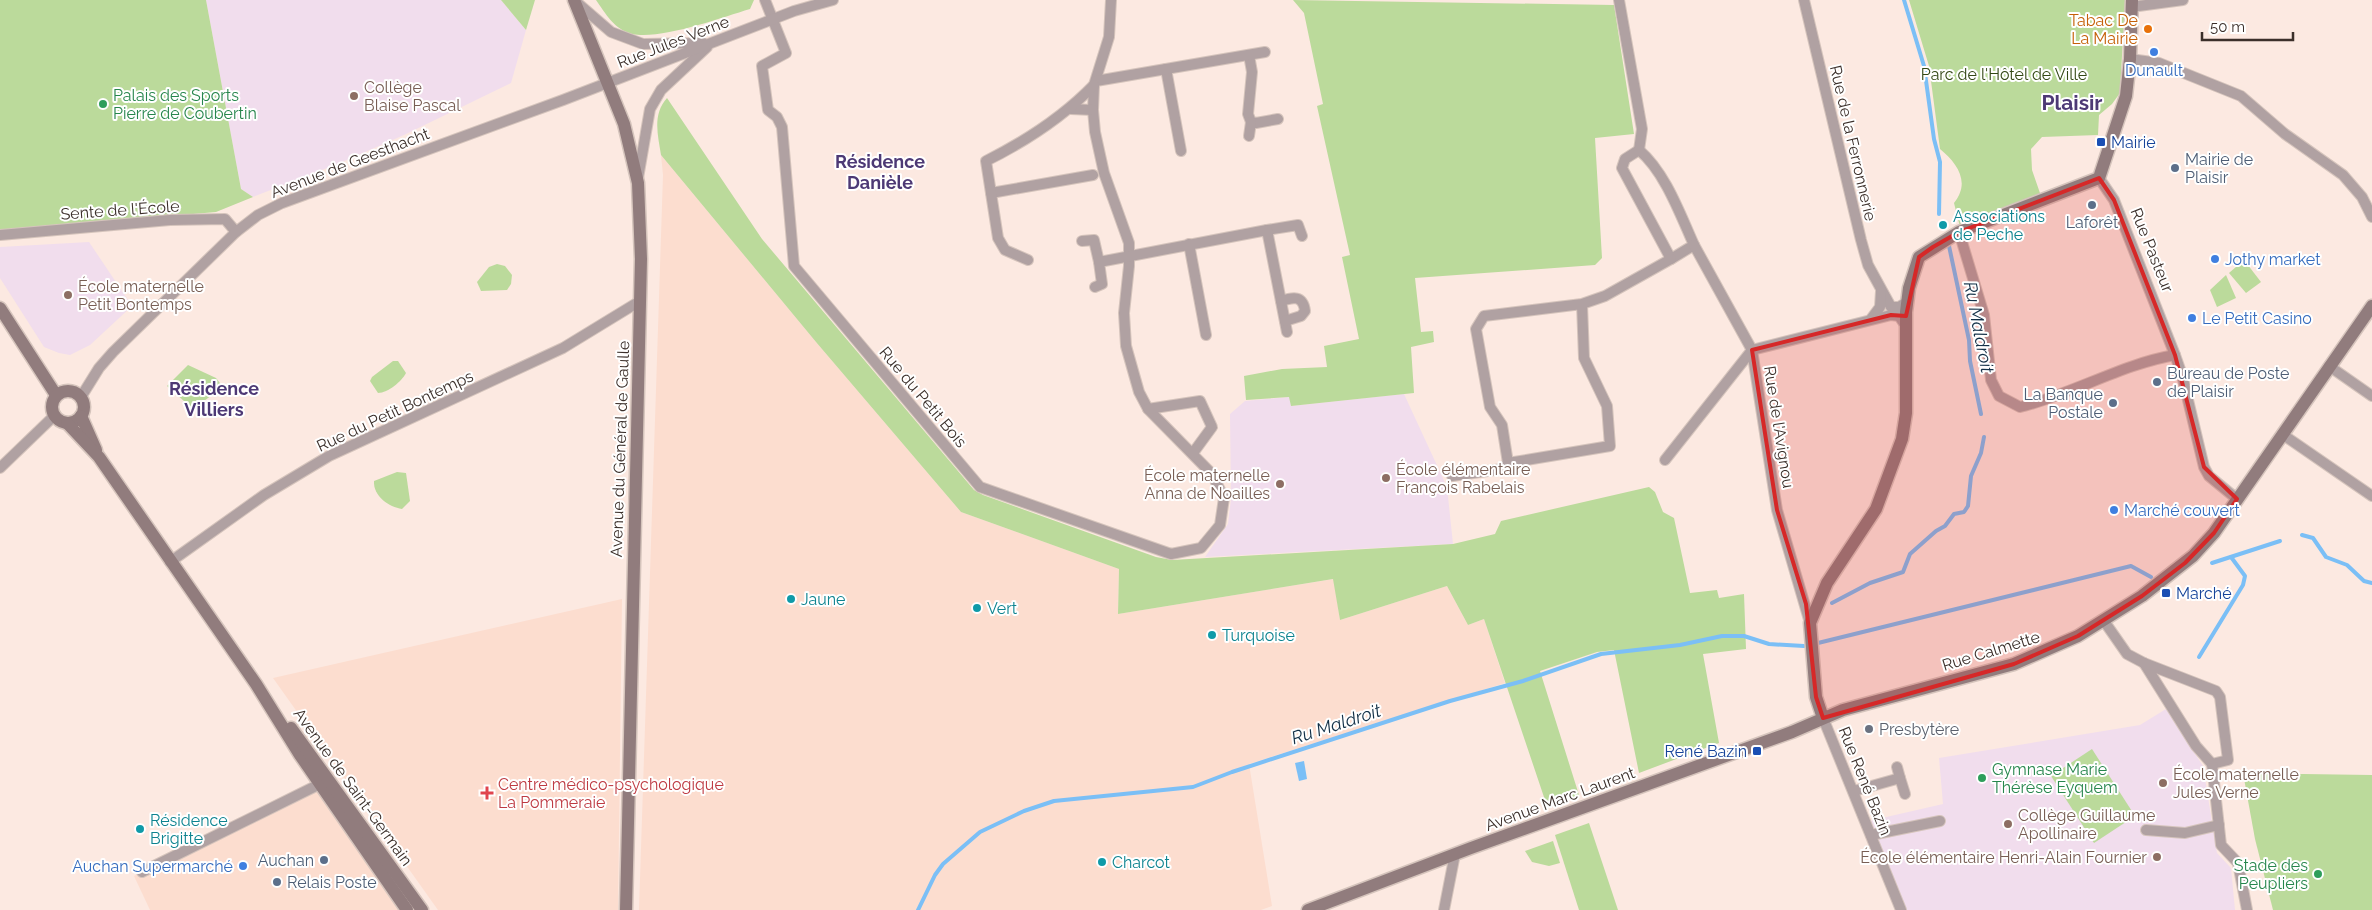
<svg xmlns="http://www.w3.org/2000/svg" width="2372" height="910" viewBox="0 0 2372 910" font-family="Raleway,sans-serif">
	<rect width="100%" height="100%" fill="#fce9e1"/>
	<g fill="#fcddcf">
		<polygon points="661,155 816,342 961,512 1119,569 1118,614 1334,579 1340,620 1447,586 1468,625 1484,619 1505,683 1249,764 1272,906 1261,910 639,910 663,175"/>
		<polygon points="622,599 618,910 438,910 273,678"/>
		<polygon points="316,786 402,910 150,910 134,876"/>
	</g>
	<g fill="#f1dded">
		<polygon points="206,0 501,0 526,30 511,83 404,135 340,163 253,197 241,189"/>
		<polygon points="89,242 132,306 90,345 70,355 59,353 44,347 0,278 0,247"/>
		<polygon points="1404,394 1447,487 1453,544 1205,557 1228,524 1231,499 1230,414 1245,401 1290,397 1291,406"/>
		<polygon points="2166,709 2203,766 2217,853 2231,868 2235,910 1906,910 1869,821 1943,804 1939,758 2140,725"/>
	</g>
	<g fill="#bbda9b">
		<polygon points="0,0 206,0 241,189 253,197 216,212 0,231"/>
		<polygon points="501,0 535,0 526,30"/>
		<path d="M596 0H754L750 9C720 18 661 40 632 34 615 30 605 13 596 0Z"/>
		<polygon points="1293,0 1614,5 1634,134 1595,138 1602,258 1595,265 1415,278 1421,332 1433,331 1434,342 1411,347 1414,393 1291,406 1289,397 1246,400 1244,376 1282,369 1327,367 1324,346 1359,339 1342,257 1350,255 1317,106 1323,104 1304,13"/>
		<path d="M1909 0H2125L2120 93 2112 104 2099 115 2098 135 2042 137 2031 149 2032 170 2041 196 1960 227 1954 203C1971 182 1957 163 1940 149L1929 66Z"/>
		<path d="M667 98 762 239 974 490 983 495 1156 557 1172 560 1453 544 1495 534 1501 521 1649 487 1655 492 1663 512 1674 518 1690 593 1717 590 1719 598 1744 594 1746 649 1703 654 1719 743 1639 773 1614 650 1597 652 1540 671 1579 795 1547 806 1484 619 1468 625 1447 586 1340 620 1333 579 1118 614 1119 569 961 512 816 342 661 155C658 135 652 115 667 98Z"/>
		<polygon points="2244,260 2261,282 2246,293 2229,273"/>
		<polygon points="497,264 505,266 512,275 511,284 507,290 481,291 477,282 489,267"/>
		<polygon points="2226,275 2236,298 2217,307 2210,290"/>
		<path d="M393 361H398L406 373C402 381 388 393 378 393L370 381 372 377Z"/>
		<polygon points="188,365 216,378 223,387 193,409 167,386"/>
		<path d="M397 472 406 473 410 501 402 509C389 507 373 496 374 481Z"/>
		<polygon points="2092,749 2135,816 2094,843 2051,776"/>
		<polygon points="2243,773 2372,775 2372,910 2273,910 2255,839"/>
		<polygon points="1589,823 1618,910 1579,910 1555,835"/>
		<polygon points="1553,841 1560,863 1549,866 1532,862 1525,851"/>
	</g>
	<polygon fill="#7bbff6" points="1304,761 1307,779 1299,781 1295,763"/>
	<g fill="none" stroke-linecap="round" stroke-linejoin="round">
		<g stroke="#7bbff6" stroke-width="4">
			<polyline points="1904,0 1924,66 1934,139 1940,162 1939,214"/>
			<polyline points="1949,246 1969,340 1970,361 1981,414"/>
			<polyline points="2302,535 2313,538 2326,557 2347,565 2364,581 2372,583"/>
			<polyline points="2212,563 2280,541"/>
			<polyline points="1832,603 1870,583 1903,572 1910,554 1936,531 1945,526 1954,514 1964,512 1968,506 1971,476 1981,453 1984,437"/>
			<polyline points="1818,643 2131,566 2151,577"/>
			<polyline points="2199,657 2243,585 2245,576 2231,557"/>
			<polyline points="918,910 935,875 943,864 980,832 1024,811 1054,801 1193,787 1232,772 1450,701 1523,681 1601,654 1680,645 1722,636 1744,636 1769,644 1804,646"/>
		</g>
		<defs>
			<g id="street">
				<polyline points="574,0 611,32 643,44 703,43"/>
				<polyline points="765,0 786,53 762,66 768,110 777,117 782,127 794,266 980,487 1171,554 1201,548 1220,525 1224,498 1212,474 1148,409 1139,392 1126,346 1124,313 1129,266 1129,243 1104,173 1095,132 1093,110 1094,85 1109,37 1111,0"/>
				<polyline points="1619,0 1642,129 1639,150"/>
				<polyline points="1804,0 1861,240 1868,265 1891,307 1899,307 1907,302"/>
				<polyline points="2131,7 2183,0"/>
				<polyline points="1249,55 1252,72 1248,114 1251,122 1256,123 1278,119"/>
				<polyline points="2130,59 2159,63 2241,96 2285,134 2343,175 2362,197 2372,217"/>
				<polyline points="1166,69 1181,151"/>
				<polyline points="1096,81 1265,52"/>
				<polyline points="1071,109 1093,110"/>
				<polyline points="1249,136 1251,122"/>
				<path d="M1639 150C1665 172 1680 214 1694 245L1671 259 1622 168 1625 159Z"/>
				<polyline points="638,178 650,109 661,90 707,47"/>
				<polyline points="2099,178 2114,200 2175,355 2182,375 2204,467 2209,476 2237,499"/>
				<polyline points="991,193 1093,175"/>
				<polyline points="1267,230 1298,225 1302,236"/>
				<path d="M1959 232 1984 315 1991 380 1999 396 2020 407C2073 394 2122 364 2175 355"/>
				<polyline points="0,235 170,220 225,219 236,232"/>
				<polyline points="1082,241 1094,240 1099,262"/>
				<polyline points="1189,244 1206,335"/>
				<polyline points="1694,245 1752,350 1777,510 1810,623"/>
				<path d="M1028 260 1005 250 998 238 986 161C1026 141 1063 117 1094 85"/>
				<polyline points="1095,287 1102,284 1099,262 1267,230 1287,332"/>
				<path d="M1281 301C1293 297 1303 295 1305 311L1301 316 1285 321"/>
				<polyline points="1582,304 1584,358 1607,406 1610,446 1508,463 1502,425 1490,407 1476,329 1484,316 1582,304 1605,296 1671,259"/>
				<polyline points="1871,319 1880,307 1881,291"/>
				<polyline points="1752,350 1891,315 1899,316 1905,325"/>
				<polyline points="2329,366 2372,396"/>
				<polyline points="81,397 99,368 113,352 236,232 258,215 282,203 563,100 794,11 833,0"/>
				<polyline points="1148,409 1200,401 1212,427 1193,453"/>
				<polyline points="2282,434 2372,496"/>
				<polyline points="1665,460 1752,350"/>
				<polyline points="0,468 54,416"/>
				<polyline points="1452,476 1502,469 1508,463"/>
				<polyline points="170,562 264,495 329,456 563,348 640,301"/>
				<polyline points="2104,621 2127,654 2144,663"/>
				<polygon points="2144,663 2216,691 2220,697 2228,760 2212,764 2196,746"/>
				<polyline points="1823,718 1901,910"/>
				<polyline points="2212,764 2221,845 2238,863 2247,910"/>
				<polyline points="1900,778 1905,794"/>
				<polyline points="1854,791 1900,778 1897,767"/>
				<polyline points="2146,830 2185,833 2219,825"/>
				<polyline points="1871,835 1940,821"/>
				<polyline points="142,872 326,781"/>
				<polyline points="1444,910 1455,854"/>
			</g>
			<g id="secondary">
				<polyline points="574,0 624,124 638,183 641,259 626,910"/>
				<polyline points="0,308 56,395"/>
				<circle cx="68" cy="407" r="16"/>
				<polyline points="81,416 96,450"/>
				<polyline points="67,423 99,457 256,684 300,755 407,910"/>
				<polyline points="1823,718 1816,697 1810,623 1827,583 1876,509 1902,439 1906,413 1906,312 1909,288 1919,257 1959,232 2099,178 2126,96 2130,59 2132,0"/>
				<polyline points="291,728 422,910"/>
				<polyline points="1308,910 1471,848 1792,732 1843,710 2014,664 2078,636 2142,596 2193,556 2214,533 2372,306"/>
			</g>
		</defs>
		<use href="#street" stroke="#d5c4bc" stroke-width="12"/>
		<use href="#secondary" stroke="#d5c4bc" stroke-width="15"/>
		<use href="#street" stroke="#b0a1a2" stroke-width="10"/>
		<use href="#secondary" stroke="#917c7d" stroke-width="12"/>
	</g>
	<path fill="#d62828" fill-opacity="0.2" stroke="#d62828" stroke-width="4" stroke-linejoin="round" d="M2099 178 2114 200 2175 355 2204 467 2237 499 2214 533 2185 563 2142 596 2078 636 2014 664 1823 718 1816 697 1806 604 1777 510 1752 350 1891 315 1906 316 1919 257 1933 247 1959 232Z"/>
	<circle fill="#e8710a" stroke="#fff" stroke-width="2" cx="2148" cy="29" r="5"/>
	<g fill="#3f7fe0" stroke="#fff" stroke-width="2">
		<circle cx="2154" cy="52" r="5"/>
		<circle cx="2215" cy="259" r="5"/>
		<circle cx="2192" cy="318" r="5"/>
		<circle cx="2114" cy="510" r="5"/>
		<circle cx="243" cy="866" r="5"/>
	</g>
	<g fill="#8d6e63" stroke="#fff" stroke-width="2">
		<circle cx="354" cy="96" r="5"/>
		<circle cx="68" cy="295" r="5"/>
		<circle cx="1386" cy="478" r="5"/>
		<circle cx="1280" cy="484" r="5"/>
		<circle cx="2163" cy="783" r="5"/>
		<circle cx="2008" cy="824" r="5"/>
		<circle cx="2157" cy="857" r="5"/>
	</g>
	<g fill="#2e9e5b" stroke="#fff" stroke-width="2">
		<circle cx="103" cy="104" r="5"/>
		<circle cx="1982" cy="778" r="5"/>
		<circle cx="2318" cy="874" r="5"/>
	</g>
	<g fill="#1a4fb4" stroke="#fff" stroke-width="2">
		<rect x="2096" y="137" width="10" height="10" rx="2.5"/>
		<rect x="2161" y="588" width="10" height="10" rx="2.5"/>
		<rect x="1752" y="746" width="10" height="10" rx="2.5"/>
	</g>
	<g fill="#5c6f8a" stroke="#fff" stroke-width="2">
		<circle cx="2175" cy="168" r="5"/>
		<circle cx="2092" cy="205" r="5"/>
		<circle cx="2157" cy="382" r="5"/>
		<circle cx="2113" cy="403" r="5"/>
		<circle cx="324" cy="860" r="5"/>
		<circle cx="277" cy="882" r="5"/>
	</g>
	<g fill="#0f9aa8" stroke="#fff" stroke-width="2">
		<circle cx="1943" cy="225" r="5"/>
		<circle cx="791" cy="599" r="5"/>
		<circle cx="977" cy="608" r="5"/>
		<circle cx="1212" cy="635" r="5"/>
		<circle cx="140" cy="829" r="5"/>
		<circle cx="1102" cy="862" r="5"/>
	</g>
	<circle fill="#6b7280" stroke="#fff" stroke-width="2" cx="1869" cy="729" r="5"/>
	<path fill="#e0444e" stroke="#fff" stroke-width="2" d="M484.5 785.5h5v5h5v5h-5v5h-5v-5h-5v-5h5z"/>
	<g text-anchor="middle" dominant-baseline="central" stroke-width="4" stroke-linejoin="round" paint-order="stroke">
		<g font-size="16" fill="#c56008" stroke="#fff" text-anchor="end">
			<text x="2138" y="20">Tabac De<tspan x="2138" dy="18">La Mairie</tspan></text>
		</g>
		<g font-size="16" fill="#3b2f2a" stroke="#fff">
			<text transform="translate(673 42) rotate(-21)">Rue Jules Verne</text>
			<text transform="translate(1853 143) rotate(77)">Rue de la Ferronnerie</text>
			<text transform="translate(350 163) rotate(-21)">Avenue de Geesthacht</text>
			<text transform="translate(120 210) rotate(-4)">Sente de l'École</text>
			<text transform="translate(2152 250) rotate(68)">Rue Pasteur</text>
			<text transform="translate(923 397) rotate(50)">Rue du Petit Bois</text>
			<text transform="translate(395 411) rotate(-25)">Rue du Petit Bontemps</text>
			<text transform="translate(1779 427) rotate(81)">Rue de l'Avignou</text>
			<text transform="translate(620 449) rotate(-88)">Avenue du Général de Gaulle</text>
			<text transform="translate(1991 651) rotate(-17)">Rue Calmette</text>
			<text transform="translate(1865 781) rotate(68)">Rue René Bazin</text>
			<text transform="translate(353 787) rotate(54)">Avenue de Saint-Germain</text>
			<text transform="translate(1560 799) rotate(-20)">Avenue Marc Laurent</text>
		</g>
		<g font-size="16" fill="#366cbe" stroke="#fff" text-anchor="start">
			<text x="2154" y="70" text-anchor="middle">Dunault</text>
			<text x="2225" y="259">Jothy market</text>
			<text x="2202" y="318">Le Petit Casino</text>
			<text x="2124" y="510">Marché couvert</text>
			<text x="233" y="866" text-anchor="end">Auchan Supermarché</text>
		</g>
		<g font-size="16" fill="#334815" stroke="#fff">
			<text x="2004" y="74">Parc de l'Hôtel de Ville</text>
		</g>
		<g font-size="16" fill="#785e54" stroke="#fff" text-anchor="start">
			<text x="364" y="87">Collège<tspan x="364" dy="18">Blaise Pascal</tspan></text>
			<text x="78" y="286">École maternelle<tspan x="78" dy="18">Petit Bontemps</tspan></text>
			<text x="1396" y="469">École élémentaire<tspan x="1396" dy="18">François Rabelais</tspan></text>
			<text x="1270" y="475" text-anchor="end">École maternelle<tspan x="1270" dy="18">Anna de Noailles</tspan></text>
			<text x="2173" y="774">École maternelle<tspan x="2173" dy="18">Jules Verne</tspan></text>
			<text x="2018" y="815">Collège Guillaume<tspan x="2018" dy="18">Apollinaire</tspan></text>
			<text x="2147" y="857" text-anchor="end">École élémentaire Henri-Alain Fournier</text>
		</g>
		<g font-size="16" fill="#27864d" stroke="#fff" text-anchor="start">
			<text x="113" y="95">Palais des Sports<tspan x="113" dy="18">Pierre de Coubertin</tspan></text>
			<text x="1992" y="769">Gymnase Marie<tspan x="1992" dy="18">Thérèse Eyquem</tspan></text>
			<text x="2308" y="865" text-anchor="end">Stade des<tspan x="2308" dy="18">Peupliers</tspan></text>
		</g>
		<g font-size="16" fill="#164399" stroke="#fff" text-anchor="start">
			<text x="2111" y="142">Mairie</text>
			<text x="2176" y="593">Marché</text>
			<text x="1747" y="751" text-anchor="end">René Bazin</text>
		</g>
		<g font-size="16" fill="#4e5e75" stroke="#fff" text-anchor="start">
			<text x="2185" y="159">Mairie de<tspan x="2185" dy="18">Plaisir</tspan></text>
			<text x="2092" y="222" text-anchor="middle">Laforêt</text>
			<text x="2167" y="373">Bureau de Poste<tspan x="2167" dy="18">de Plaisir</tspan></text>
			<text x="2103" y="394" text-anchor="end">La Banque<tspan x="2103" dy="18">Postale</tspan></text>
			<text x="314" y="860" text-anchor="end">Auchan</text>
			<text x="287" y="882">Relais Poste</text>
		</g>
		<g font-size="16" fill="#0d838f" stroke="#fff" text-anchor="start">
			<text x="1953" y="216">Associations<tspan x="1953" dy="18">de Peche</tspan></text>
			<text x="801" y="599">Jaune</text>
			<text x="987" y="608">Vert</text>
			<text x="1222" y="635">Turquoise</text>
			<text x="150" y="820">Résidence<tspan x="150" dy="18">Brigitte</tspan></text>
			<text x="1112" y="862">Charcot</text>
		</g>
		<g font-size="16" fill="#5b616d" stroke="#fff" text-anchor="start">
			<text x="1879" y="729">Presbytère</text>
		</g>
		<g font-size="16" fill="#be3a42" stroke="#fff" text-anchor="start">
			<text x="498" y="784">Centre médico-psychologique<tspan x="498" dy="18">La Pommeraie</tspan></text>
		</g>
		<g font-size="18" font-weight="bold" fill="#4d3975" stroke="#fff">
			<text x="880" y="161">Résidence<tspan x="880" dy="21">Danièle</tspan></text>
			<text x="214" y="388">Résidence<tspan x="214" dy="21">Villiers</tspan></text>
		</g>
		<g font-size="18" font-style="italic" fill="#143148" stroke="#fff">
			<text transform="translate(1979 327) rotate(79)">Ru Maldroit</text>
			<text transform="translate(1336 724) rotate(-18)">Ru Maldroit</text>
		</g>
		<g font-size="21" font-weight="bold" fill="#4d3975" stroke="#fff">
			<text x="2072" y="102">Plaisir</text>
		</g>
	</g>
	<path d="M2202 32v8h91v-8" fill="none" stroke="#3b2f2a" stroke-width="2.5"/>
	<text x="2210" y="32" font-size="15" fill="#3b2f2a" stroke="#ffffff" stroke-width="4" paint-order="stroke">50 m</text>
</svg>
